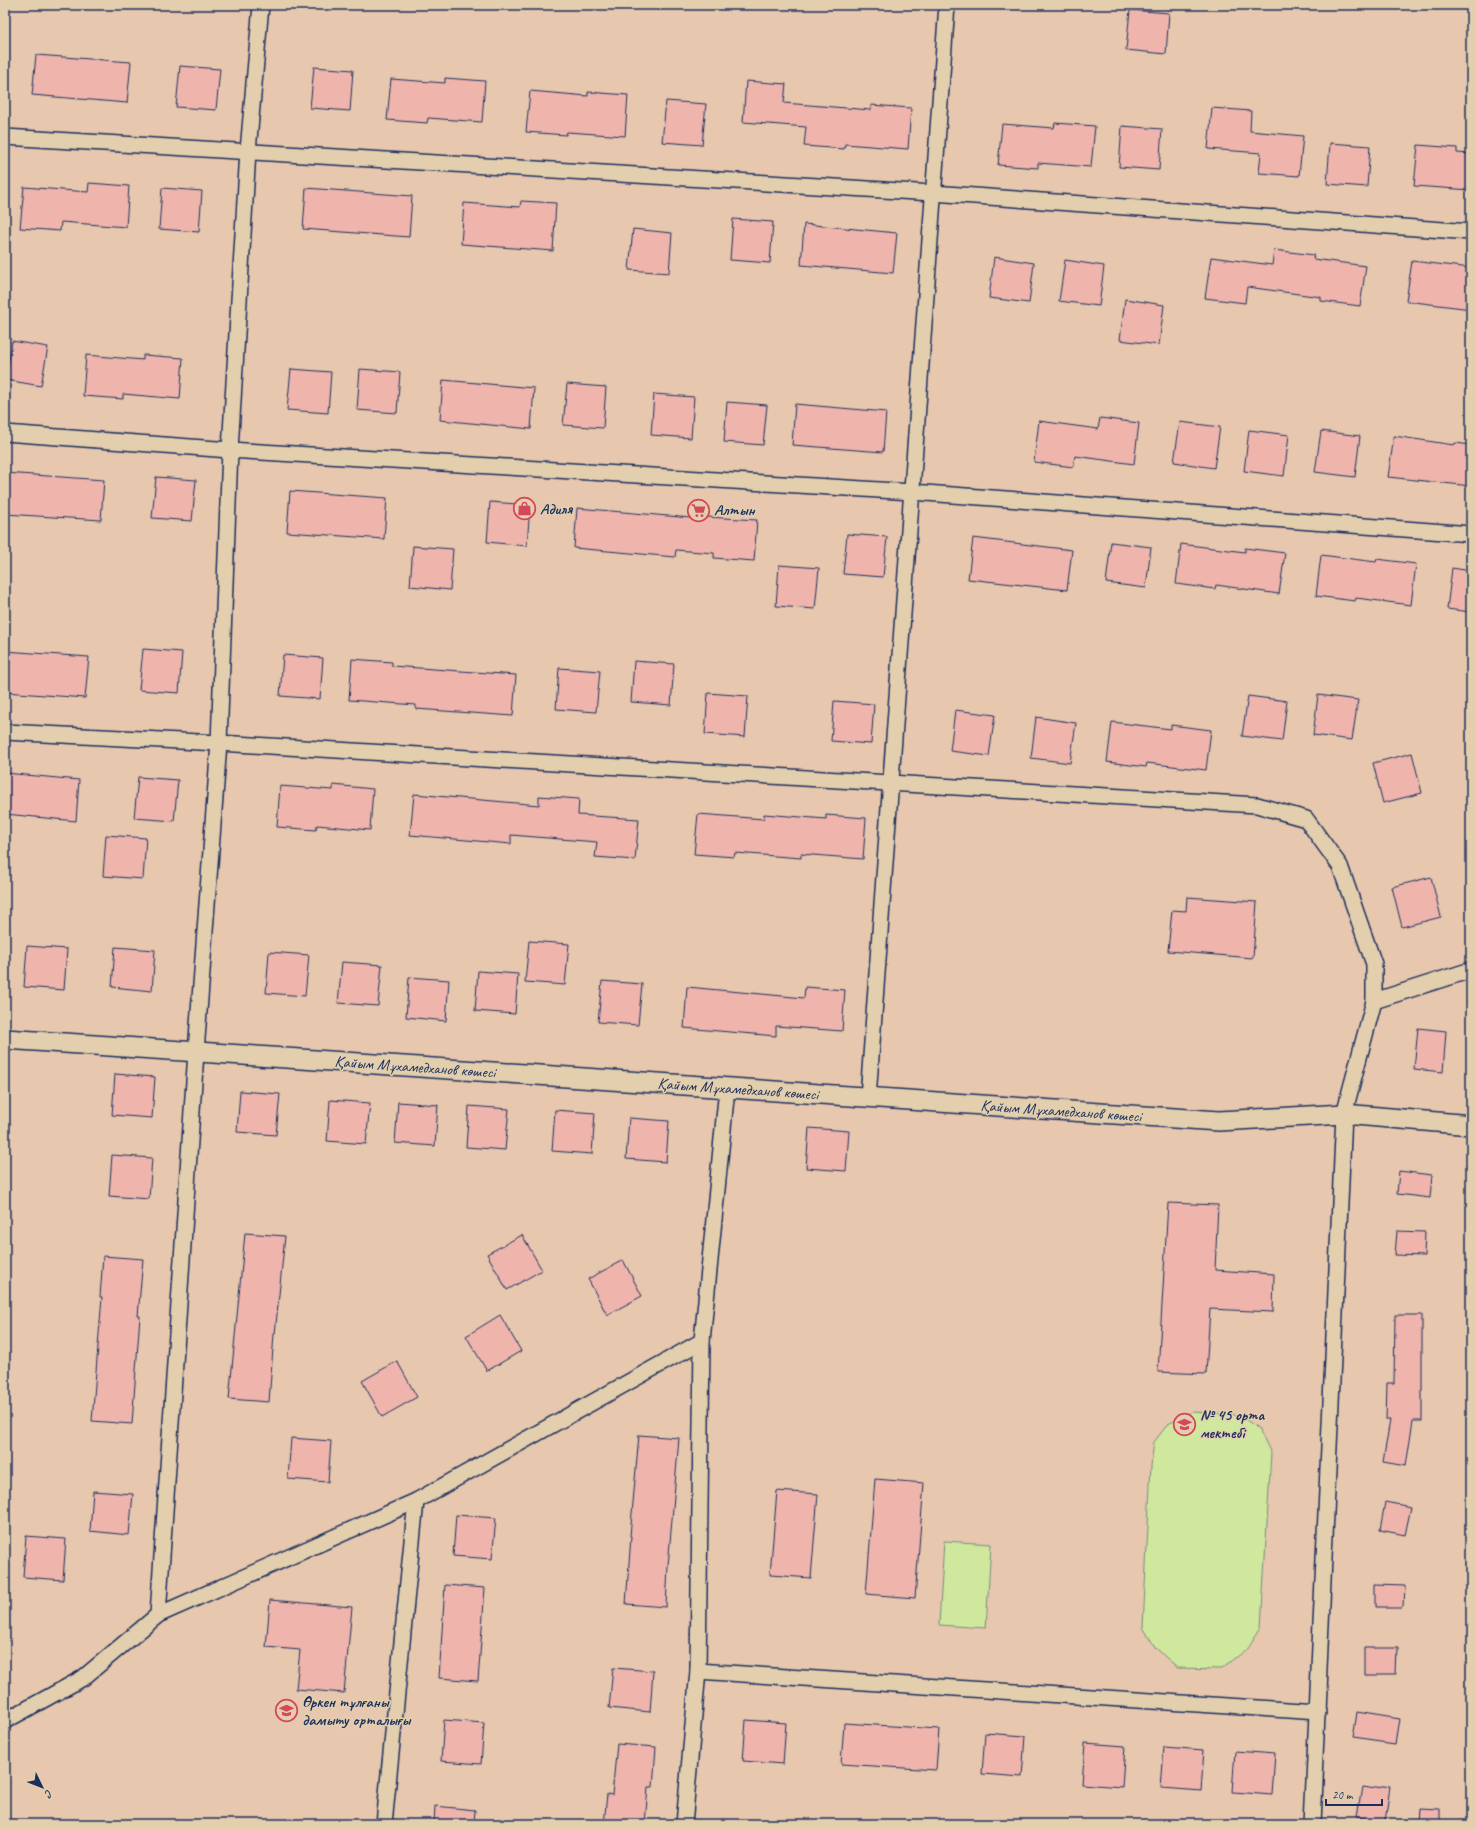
<svg xmlns="http://www.w3.org/2000/svg" width="1476" height="1829" viewBox="0 0 1476 1829" font-family="Caveat,sans-serif">
	<rect width="100%" height="100%" fill="#e7c7ad"/>
	<filter id="ink" filterUnits="userSpaceOnUse"><feTurbulence type="fractalNoise" baseFrequency=".025" numOctaves="2"/><feDisplacementMap in="SourceGraphic" scale="8" xChannelSelector="R" yChannelSelector="G"/><feConvolveMatrix kernelMatrix="1 2 1 2 8 2 1 2 1" color-interpolation-filters="sRGB"/></filter>
	<g filter="url(#ink)">
		<g fill="#cfe89d" stroke="#758c7e">
			<polygon points="1193,1412 1239,1415 1259,1429 1271,1453 1261,1627 1247,1649 1222,1669 1177,1668 1155,1647 1143,1627 1151,1466 1154,1442 1168,1424"/>
			<polygon points="944,1541 991,1544 986,1628 939,1625"/>
		</g>
		<g fill="#efb4ac" stroke="#1b2f5e">
			<polygon points="1130,10 1169,13 1166,54 1126,50"/>
			<polygon points="36,55 131,62 127,103 32,95"/>
			<polygon points="180,66 220,69 216,110 176,107"/>
			<polygon points="314,67 353,70 350,111 310,108"/>
			<polygon points="445,78 485,81 482,122 428,118 427,123 387,120 391,79 445,83"/>
			<polygon points="746,81 786,84 784,103 871,110 871,105 911,108 908,149 845,144 844,149 804,146 806,127 743,122"/>
			<polygon points="530,91 588,96 588,92 628,95 625,136 567,132 566,135 526,132"/>
			<polygon points="666,101 706,104 702,145 662,142"/>
			<polygon points="1212,108 1251,111 1250,131 1303,136 1299,176 1259,173 1261,153 1208,149"/>
			<polygon points="1055,123 1095,126 1091,167 1038,163 1038,168 998,165 1002,124 1054,128"/>
			<polygon points="1122,126 1162,129 1159,170 1119,167"/>
			<polygon points="1330,143 1370,146 1367,187 1327,184"/>
			<polygon points="1418,145 1457,148 1457,153 1471,154 1471,190 1414,186"/>
			<polygon points="89,183 129,186 126,227 61,222 60,231 20,228 24,187 88,192"/>
			<polygon points="162,188 202,191 199,232 159,229"/>
			<polygon points="306,188 412,196 409,237 303,229"/>
			<polygon points="521,201 556,203 553,251 461,244 464,203 520,207"/>
			<polygon points="733,219 773,222 770,263 730,260"/>
			<polygon points="804,224 897,233 893,273 801,265"/>
			<polygon points="633,229 672,233 669,273 629,270"/>
			<polygon points="1274,250 1314,255 1313,259 1366,266 1360,306 1321,301 1321,297 1247,287 1245,303 1205,298 1211,257 1272,265"/>
			<polygon points="994,257 1034,263 1029,303 989,298"/>
			<polygon points="1065,260 1104,266 1099,306 1059,301"/>
			<polygon points="1412,261 1471,268 1471,309 1406,301"/>
			<polygon points="1125,299 1164,305 1159,345 1120,340"/>
			<polygon points="12,341 48,347 41,386 6,380"/>
			<polygon points="86,355 143,360 143,355 183,358 180,399 123,394 123,399 83,396"/>
			<polygon points="291,369 331,372 328,413 287,410"/>
			<polygon points="360,369 400,372 397,413 357,410"/>
			<polygon points="443,380 534,388 531,429 440,420"/>
			<polygon points="567,384 606,387 603,428 563,425"/>
			<polygon points="654,394 694,397 691,438 651,435"/>
			<polygon points="727,402 767,405 763,445 724,442"/>
			<polygon points="795,404 886,412 883,452 792,445"/>
			<polygon points="1100,418 1139,423 1134,464 1075,456 1073,467 1034,462 1039,421 1098,429"/>
			<polygon points="1180,422 1220,427 1214,468 1174,462"/>
			<polygon points="1249,430 1289,435 1284,476 1244,471"/>
			<polygon points="1321,431 1360,436 1355,477 1315,472"/>
			<polygon points="1394,436 1454,445 1455,443 1471,445 1471,486 1388,477"/>
			<polygon points="5,473 104,480 101,520 5,514"/>
			<polygon points="156,477 196,480 192,521 152,518"/>
			<polygon points="290,491 387,498 384,539 287,532"/>
			<polygon points="490,502 530,505 527,546 487,542"/>
			<polygon points="693,505 707,506 707,517 757,520 754,561 714,558 714,553 676,550 675,557 574,548 577,508 691,518"/>
			<polygon points="847,534 887,537 883,577 843,574"/>
			<polygon points="973,538 1072,550 1067,590 968,579"/>
			<polygon points="1111,542 1151,547 1146,588 1106,583"/>
			<polygon points="1181,544 1245,552 1245,548 1285,553 1279,594 1216,585 1215,589 1176,584"/>
			<polygon points="413,546 453,549 450,590 410,586"/>
			<polygon points="1321,555 1376,562 1377,559 1416,564 1411,605 1356,598 1355,601 1316,596"/>
			<polygon points="779,565 819,568 815,609 776,606"/>
			<polygon points="1452,568 1471,571 1471,612 1447,609"/>
			<polygon points="143,649 182,652 179,693 139,690"/>
			<polygon points="5,651 89,657 85,698 5,692"/>
			<polygon points="283,655 323,658 320,699 280,696"/>
			<polygon points="352,659 392,662 392,666 516,675 513,716 416,709 416,705 349,700"/>
			<polygon points="634,661 674,664 671,705 631,702"/>
			<polygon points="559,668 600,671 596,712 556,709"/>
			<polygon points="708,693 748,696 745,737 705,734"/>
			<polygon points="1318,695 1358,700 1352,740 1313,735"/>
			<polygon points="1248,696 1287,701 1282,741 1242,736"/>
			<polygon points="834,701 874,704 871,744 831,741"/>
			<polygon points="955,710 995,715 989,756 950,751"/>
			<polygon points="1036,717 1076,723 1070,763 1031,758"/>
			<polygon points="1112,722 1171,729 1171,725 1211,730 1206,770 1147,763 1146,767 1107,762"/>
			<polygon points="1412,753 1422,793 1383,803 1373,763"/>
			<polygon points="5,773 79,780 76,821 5,814"/>
			<polygon points="138,777 178,780 174,821 134,818"/>
			<polygon points="333,785 373,789 370,830 317,825 316,830 277,827 280,786 333,790"/>
			<polygon points="414,794 539,805 539,796 579,799 578,815 639,819 635,860 595,857 597,842 511,835 511,844 410,835"/>
			<polygon points="698,814 764,819 764,814 826,819 826,815 866,818 863,859 801,854 801,858 735,853 734,857 694,854"/>
			<polygon points="106,835 146,838 143,879 103,876"/>
			<polygon points="1431,877 1441,917 1402,927 1392,887"/>
			<polygon points="1187,897 1257,902 1253,958 1168,951 1172,910 1186,911"/>
			<polygon points="529,941 569,944 565,985 525,982"/>
			<polygon points="27,946 67,949 64,990 24,987"/>
			<polygon points="115,947 155,950 152,991 112,987"/>
			<polygon points="269,952 309,955 305,996 266,993"/>
			<polygon points="342,962 382,965 378,1006 338,1003"/>
			<polygon points="478,971 518,974 515,1014 475,1011"/>
			<polygon points="409,977 449,980 446,1021 406,1017"/>
			<polygon points="602,981 642,984 638,1025 598,1022"/>
			<polygon points="687,987 804,998 805,987 845,990 842,1031 776,1026 776,1036 684,1028"/>
			<polygon points="1418,1028 1446,1031 1443,1072 1414,1069"/>
			<polygon points="115,1074 155,1077 152,1118 112,1115"/>
			<polygon points="240,1091 280,1094 276,1135 237,1132"/>
			<polygon points="330,1100 370,1103 366,1144 327,1141"/>
			<polygon points="398,1102 438,1105 435,1146 395,1143"/>
			<polygon points="469,1106 509,1109 505,1150 466,1147"/>
			<polygon points="555,1110 595,1113 592,1154 552,1151"/>
			<polygon points="629,1118 669,1121 666,1162 626,1159"/>
			<polygon points="809,1128 849,1131 846,1171 806,1168"/>
			<polygon points="112,1155 152,1158 149,1199 109,1196"/>
			<polygon points="1399,1171 1432,1175 1430,1198 1397,1194"/>
			<polygon points="1168,1203 1218,1205 1215,1270 1274,1274 1273,1312 1210,1309 1206,1374 1158,1372"/>
			<polygon points="1397,1231 1425,1232 1424,1256 1395,1255"/>
			<polygon points="245,1233 285,1236 275,1334 274,1334 269,1402 229,1399"/>
			<polygon points="522,1235 542,1270 507,1290 487,1254"/>
			<polygon points="103,1256 143,1259 138,1316 140,1316 132,1424 92,1421 102,1297 100,1297"/>
			<polygon points="623,1260 642,1296 607,1315 588,1279"/>
			<polygon points="500,1315 521,1351 487,1371 466,1336"/>
			<polygon points="1395,1315 1422,1315 1422,1421 1413,1421 1406,1466 1383,1462 1390,1420 1386,1420 1387,1383 1394,1383"/>
			<polygon points="397,1361 417,1397 382,1417 362,1381"/>
			<polygon points="639,1435 679,1438 668,1566 666,1607 626,1604 631,1536 630,1536"/>
			<polygon points="291,1438 331,1441 328,1482 288,1479"/>
			<polygon points="875,1479 924,1483 915,1598 866,1594"/>
			<polygon points="93,1491 133,1494 129,1535 90,1531"/>
			<polygon points="777,1491 818,1494 811,1578 770,1575"/>
			<polygon points="1385,1502 1411,1507 1405,1535 1380,1530"/>
			<polygon points="456,1515 496,1518 492,1559 453,1556"/>
			<polygon points="26,1536 66,1539 63,1580 23,1577"/>
			<polygon points="445,1585 485,1588 478,1681 439,1678"/>
			<polygon points="1374,1585 1405,1586 1404,1607 1374,1607"/>
			<polygon points="270,1600 352,1607 344,1693 296,1689 300,1650 266,1647"/>
			<polygon points="1364,1648 1398,1648 1397,1674 1364,1674"/>
			<polygon points="613,1668 653,1671 650,1712 609,1708"/>
			<polygon points="1357,1712 1400,1719 1396,1745 1353,1739"/>
			<polygon points="444,1720 484,1723 481,1764 441,1761"/>
			<polygon points="746,1720 786,1723 783,1764 743,1761"/>
			<polygon points="844,1723 939,1729 936,1770 841,1764"/>
			<polygon points="985,1733 1025,1736 1022,1777 982,1774"/>
			<polygon points="1085,1743 1125,1746 1122,1787 1082,1784"/>
			<polygon points="617,1744 656,1747 653,1787 648,1787 645,1824 604,1824 607,1794 612,1795"/>
			<polygon points="1164,1747 1204,1750 1201,1791 1161,1788"/>
			<polygon points="1235,1751 1275,1754 1272,1795 1232,1792"/>
			<polygon points="1362,1784 1390,1788 1385,1823 1357,1819"/>
			<polygon points="435,1806 475,1810 474,1824 434,1824"/>
			<polygon points="1418,1809 1440,1810 1440,1824 1417,1824"/>
		</g>
		<g fill="none" stroke-linecap="round" stroke-linejoin="round">
			<defs>
				<g id="minor">
					<polyline points="5,137 933,193 1471,232"/>
					<polyline points="5,433 230,450 912,492 1471,534"/>
					<polyline points="5,732 219,743 1257,805 1306,819 1340,866 1374,964 1374,1001 1344,1114 1312,1824"/>
					<polyline points="1374,1001 1471,970"/>
					<polyline points="868,1098 947,5"/>
					<polyline points="158,1615 196,1052 219,743 230,450 248,151 261,5"/>
					<polyline points="698,1671 1318,1712"/>
					<polyline points="5,1721 83,1678 158,1615 416,1501 702,1341 727,1088"/>
					<polyline points="384,1824 416,1501"/>
					<polyline points="684,1824 698,1671 702,1341"/>
				</g>
				<polyline id="tertiary" points="5,1039 1219,1121 1344,1114 1471,1125"/>
			</defs>
			<use href="#minor" stroke="#1b2f5e" stroke-width="18"/>
			<use href="#tertiary" stroke="#1b2f5e" stroke-width="22"/>
			<use href="#minor" stroke="#e3cfad" stroke-width="15"/>
			<use href="#tertiary" stroke="#e3cfad" stroke-width="19"/>
		</g>
	</g>
	<defs>
		<symbol id="shop-ring" viewBox="-11 -11 22 22"><circle r="9.5" fill="#e3cfad" stroke="#d1495b" stroke-width="1.5"/><path d="M-5-2.5h2.3a2.7 3.5 0 0 1 5.4 0H5L5.5 6h-11ZM-1.5-2.5h3a1.5 2.3 0 0 0-3 0Z" fill="#d1495b"/></symbol>
		<symbol id="supermarket-ring" viewBox="-11 -11 22 22"><circle r="9.5" fill="#e3cfad" stroke="#d1495b" stroke-width="1.5"/><path d="M-6-5.5h2.5l.6 2H6L4.5 2H-2.5L-4.4-4H-6ZM-1.5 3.2a1.3 1.3 0 1 0 .1 0ZM3 3.2a1.3 1.3 0 1 0 .1 0Z" fill="#d1495b"/></symbol>
		<symbol id="school-ring" viewBox="-11 -11 22 22"><circle r="9.5" fill="#e3cfad" stroke="#d1495b" stroke-width="1.5"/><path d="M0-5L7-2L0 1L-7-2ZM-4 1L0 2.5L4 1V4Q0 6-4 4Z" fill="#d1495b"/></symbol>
	</defs>
	<g fill-rule="evenodd">
		<use href="#shop-ring" x="512" y="496" width="25" height="25"/>
		<use href="#supermarket-ring" x="686" y="498" width="25" height="25"/>
		<use href="#school-ring" x="1172" y="1412" width="25" height="25"/>
		<use href="#school-ring" x="274" y="1698" width="25" height="25"/>
	</g>
	<g text-anchor="middle" dominant-baseline="central" stroke-width="3" stroke-linejoin="round" paint-order="stroke">
		<g font-size="16" font-weight="bold" fill="#1b2f5e" stroke="#e3cfad" text-anchor="start">
			<text x="540" y="509">Адиля</text>
			<text x="714" y="510">Алтын</text>
			<text x="1200" y="1415">№ 45 орта<tspan x="1200" dy="18">мектебі</tspan></text>
			<text x="302" y="1702">Өркен тұлғаны<tspan x="302" dy="18">дамыту орталығы</tspan></text>
		</g>
		<g font-size="16" fill="#1b2f5e" stroke="#e3cfad">
			<text transform="translate(415 1067) rotate(4)">Қайым Мұхамедханов көшесі</text>
			<text transform="translate(738 1089) rotate(4)">Қайым Мұхамедханов көшесі</text>
			<text transform="translate(1061 1111) rotate(4)">Қайым Мұхамедханов көшесі</text>
		</g>
	</g>
	<rect width="1476" height="1829" fill="none" stroke="#e3cfad" stroke-width="20"/>
	<rect x="10" y="10" width="1456" height="1809" fill="none" stroke="#1b2f5e" stroke-width="1.5" filter="url(#ink)"/>
	<g transform="translate(42 1787) rotate(133)" stroke="#e3cfad" stroke-width="3" paint-order="stroke">
	<path d="M0-3L7 15L0 10L-7 15Z" fill="#1b2f5e"/>
	<text y="-6" font-size="11" font-weight="bold" text-anchor="middle" fill="#1b2f5e">С</text>
	</g>
	<path d="M1326 1799v6h56v-6" fill="none" stroke="#1b2f5e" stroke-width="2"/>
	<text x="1332" y="1799" font-size="12" fill="#1b2f5e" stroke="#e3cfad" stroke-width="3" paint-order="stroke">20 m</text>
</svg>
